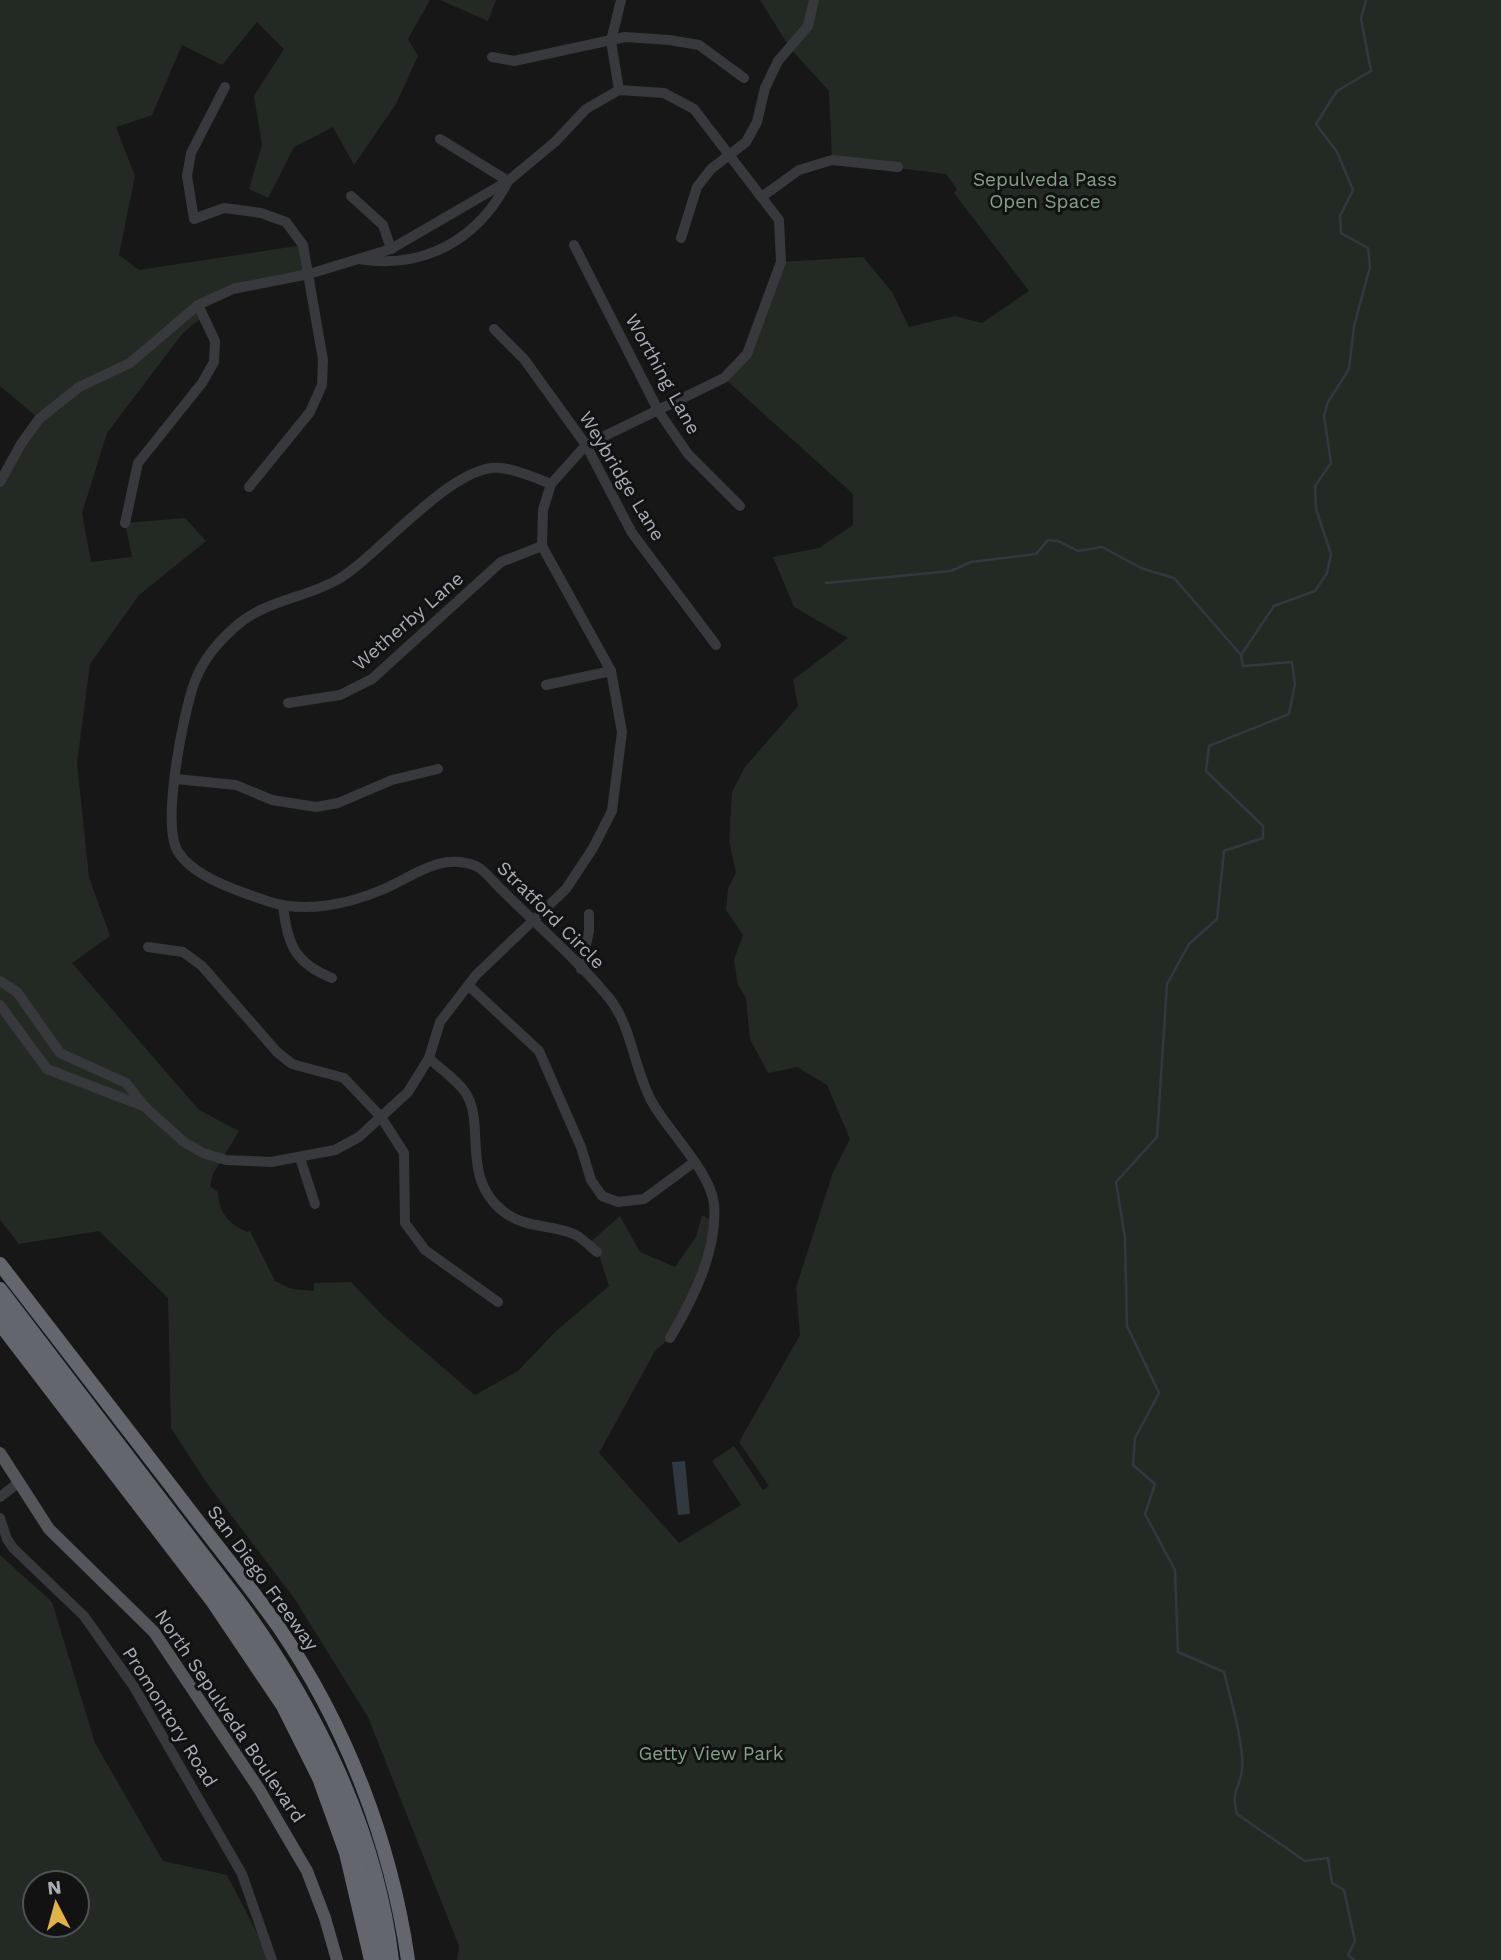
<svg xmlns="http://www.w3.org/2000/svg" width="1501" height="1960" viewBox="0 0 1501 1960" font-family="'Work Sans',sans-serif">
	<rect width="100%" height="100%" fill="#171718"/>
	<g fill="#232a24" fill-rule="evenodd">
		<path d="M0 0H430L408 39 418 56 396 104 354 165 333 127 294 147 268 198 249 189 262 145 254 96 284 49 257 22 222 65 182 45 152 115 116 127 135 176 119 255 139 270 303 245 309 274 233 289 198 304 203 316 182 334 107 433 82 513 91 562 132 557 125 523 185 518 206 541 139 595 90 664 77 763 89 877 110 936 72 963 199 1110 239 1131 213 1174 210 1186 218 1192C219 1213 228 1223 247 1232L250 1231 275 1281 292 1289 314 1291V1283L351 1282 383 1316 475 1395 518 1371 555 1332 609 1286 598 1252 588 1244 620 1216 640 1252 675 1267 696 1237 702 1215 714 1222 710 1247 670 1338 655 1351 599 1453 679 1543 741 1505 712 1461 734 1446 763 1490 769 1486 739 1442 800 1335 796 1288 833 1172 850 1139 827 1085 797 1067 768 1073 750 1039 746 998 738 985 734 960 743 935 726 910 728 888 736 873 729 841 732 792 745 767 798 706 793 680 848 638 794 607 773 557 819 548 853 525V494L724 378 747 354 781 262 863 257 892 292 909 327 955 316 982 323 1029 291 954 193 957 189 946 174 832 160 829 91 790 48 760 0H1501V1960H457L459 1946 368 1717 294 1598 206 1482 171 1428 168 1298 99 1231 19 1244 0 1220V482L39 419 0 386Z"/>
		<polygon points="440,0 496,0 488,21"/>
		<path d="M0 1555 52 1602 95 1743 163 1861 227 1875 271 1960H0ZM35 1883H77V1925H35Z"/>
	</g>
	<polygon fill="#313940" points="685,1461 690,1514 678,1515 672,1462"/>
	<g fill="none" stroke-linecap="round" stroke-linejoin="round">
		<g stroke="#313940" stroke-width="2.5">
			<polyline points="826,583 951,571 971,562 1036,554 1048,540 1058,541 1078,551 1102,547 1141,568 1174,578 1241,655"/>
			<path d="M1354 1960 1348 1955 1355 1941 1344 1890 1332 1883 1328 1858 1305 1861 1237 1814C1231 1789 1238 1793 1242 1771 1245 1747 1230 1697 1224 1672L1178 1652 1175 1570 1145 1514 1155 1484 1133 1465 1135 1438 1159 1393 1127 1326 1125 1238 1116 1182 1157 1137 1167 984 1189 944 1217 919 1224 851 1263 838V826L1206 771 1209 746 1289 714 1295 684 1292 662 1243 666 1241 655 1274 606 1315 591 1327 573 1331 554 1316 509 1315 486 1331 463 1324 416 1328 402 1349 369 1354 326 1370 267 1368 248 1341 233 1340 216 1353 190 1337 152 1316 124 1337 91 1371 71 1361 19 1366 0"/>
		</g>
		<g stroke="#38393d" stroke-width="10">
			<polyline points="492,57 514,61 625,37 669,40 699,45 744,78"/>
			<polyline points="225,87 191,153 187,176 194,219 224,208 261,213 286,222 303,245 323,360 322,385 310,412 249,487"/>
			<polyline points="619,90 611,41 621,0"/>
			<polyline points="351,196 383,225 391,249"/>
			<polyline points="763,196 799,170 832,160 898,167"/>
			<polyline points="681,238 697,187 711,169 746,142 757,122 765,88 778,61 808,26 814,0"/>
			<polyline points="574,245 659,412 688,454 740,506"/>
			<path d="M359 259C424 270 479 239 508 181L440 139"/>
			<polyline points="494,329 524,359 586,445 632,533 716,645"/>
			<polyline points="0,482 21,444 39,419 79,387 130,363 198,305 233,289 309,274 391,249 508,181 555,142 586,109 619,90 664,93 694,109 779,220 781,262 747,354 724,378 586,445 551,484 543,510 542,546 611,671 622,732 612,811 593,848 566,889 476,975 440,1022 429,1058 408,1092 359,1137 335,1150 271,1162 226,1160 203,1153 184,1142 146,1108 126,1083 60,1053 17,992 0,981"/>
			<path d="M551 484C535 478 518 470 501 468 454 461 378 557 337 580 303 599 265 600 235 627 219 641 203 660 195 681 183 713 162 821 177 850 192 877 239 891 267 901 305 914 349 904 384 889 414 876 441 852 476 866 485 870 495 884 503 891 538 926 578 960 609 998 632 1026 634 1070 652 1102 668 1131 710 1171 714 1204 718 1250 693 1299 670 1338"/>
			<polyline points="125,523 138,463 202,383 214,362 215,341 198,305"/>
			<polyline points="546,685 611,671"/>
			<polyline points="288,703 340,695 372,679 501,562 542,546"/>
			<polyline points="176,779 236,785 272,800 316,807 338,803 392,780 438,769"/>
			<path d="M283 905C287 943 294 963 332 978"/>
			<polyline points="148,947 183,952 202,966 277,1052 292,1064 344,1078 381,1117 404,1153 405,1223 425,1250 498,1302"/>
			<polyline points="581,969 589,931 589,914"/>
			<polyline points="469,986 539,1051 581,1147 591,1180 602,1196 618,1202 644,1199 693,1163"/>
			<polyline points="0,1005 47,1069 146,1107"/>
			<path d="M429 1058C440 1069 456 1079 465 1092 487 1124 459 1177 504 1212 526 1229 553 1224 576 1235 583 1239 591 1247 597 1252"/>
			<polyline points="300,1158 315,1204"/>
			<polyline points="0,1497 18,1483"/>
			<polyline points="0,1518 7,1539 13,1548 84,1616 134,1687 242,1874 272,1960"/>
		</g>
		<polyline stroke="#54565c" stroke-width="12" points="0,1453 49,1529 154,1632 259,1789 307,1871 325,1918 337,1960"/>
		<g stroke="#64666d" stroke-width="14">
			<path d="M0 1264C59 1341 119 1418 178 1495 211 1539 246 1581 278 1626 346 1725 391 1842 408 1960"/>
			<path d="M0 1289 240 1603C316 1707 377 1831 392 1960"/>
			<path d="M0 1307C57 1384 116 1459 175 1535 223 1598 274 1661 309 1733 344 1806 366 1881 382 1960"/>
			<polyline points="0,1324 213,1602 283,1706 319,1778 346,1853 371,1960"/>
		</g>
	</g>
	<g text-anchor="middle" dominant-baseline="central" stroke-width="6" stroke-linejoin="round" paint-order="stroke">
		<g font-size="19" fill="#83a086" stroke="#121213">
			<text x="1045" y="179">Sepulveda Pass<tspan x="1045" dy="22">Open Space</tspan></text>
			<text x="711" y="1753">Getty View Park</text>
		</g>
		<g font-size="19" fill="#aaadb7" stroke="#121213">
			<text transform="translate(663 374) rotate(61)">Worthing Lane</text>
			<text transform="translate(622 476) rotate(59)">Weybridge Lane</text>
			<text transform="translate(408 621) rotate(-41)">Wetherby Lane</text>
			<text transform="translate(551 915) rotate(45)">Stratford Circle</text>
			<text transform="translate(263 1578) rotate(54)">San Diego Freeway</text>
			<text transform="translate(230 1716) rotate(56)">North Sepulveda Boulevard</text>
			<text transform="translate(170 1717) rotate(58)">Promontory Road</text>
		</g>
	</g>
	<g transform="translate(56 1904) rotate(354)"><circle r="33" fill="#121213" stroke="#4f5055" stroke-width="2"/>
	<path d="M0-5L12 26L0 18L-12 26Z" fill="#e1b346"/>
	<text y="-10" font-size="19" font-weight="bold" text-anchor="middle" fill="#aaadb7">N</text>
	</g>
</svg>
